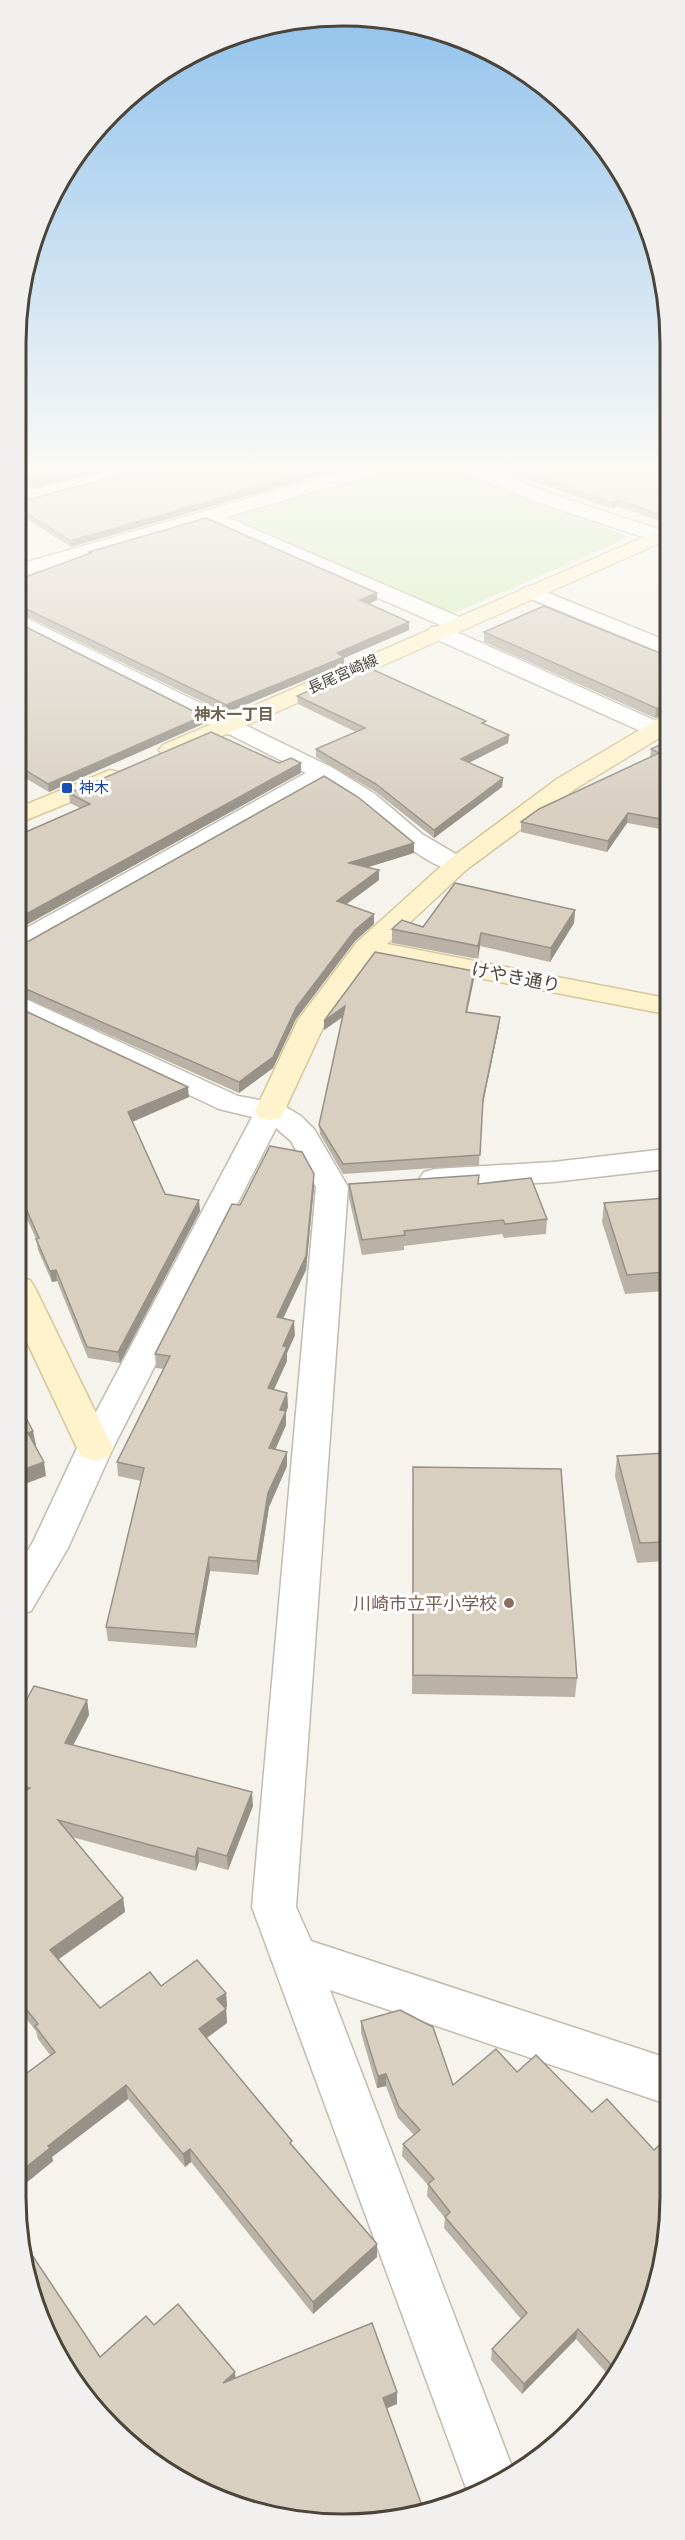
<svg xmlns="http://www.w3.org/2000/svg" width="685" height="2540" viewBox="0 0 685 2540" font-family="'Roboto Condensed','Noto Sans JP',sans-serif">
	<rect width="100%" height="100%" fill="#f6f3ec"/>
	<polygon fill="#d2eab5" points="408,465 440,465 625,535 625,539 457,612 445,613 234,522 232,516"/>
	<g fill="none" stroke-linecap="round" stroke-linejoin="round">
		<defs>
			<g id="street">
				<polygon points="129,465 159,465 157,469 31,503 21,498 21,484 34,490"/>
				<polygon points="365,465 394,465 392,469 226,517 464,619 467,624 464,629 450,629 663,724 666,729 663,734 647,734 431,637 428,632 431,627 445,627 206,523 20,577 20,564"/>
				<polygon points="452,465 477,465 560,497 667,532 667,545 546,505 454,469"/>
				<polygon points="531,586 667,641 667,655 524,596 521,592 524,588"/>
				<path d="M20 615 333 768 375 794 422 834 466 860 470 865 466 870C434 878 383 824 359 805 348 797 335 790 324 783L29 949 19 951V932L306 773 20 629Z"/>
				<polygon points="19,996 238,1096 281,1104 301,1116 314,1129 348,1187 296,1907 311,1941 664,2057 664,2103 330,1990 514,2472 469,2496 252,1907 316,1187 291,1141 276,1128 113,1448 68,1548 31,1611 17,1615 17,1567 33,1542 77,1448 252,1117 219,1109 19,1015"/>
				<polygon points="666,1149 666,1169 553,1182 435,1189 424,1186 419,1179 424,1172 435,1169 553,1162"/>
			</g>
			<g id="secondary">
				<polygon points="667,527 667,540 179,755 163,755 159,750 163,745"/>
				<polygon points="666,717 666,734 575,789 466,870 387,944 666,998 666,1014 374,958 326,1021 281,1118 270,1120 259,1118 255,1111 298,1020 357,942 448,860 557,779 658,719"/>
				<polygon points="110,770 119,772 122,777 119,782 19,823 20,807"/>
				<polygon points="18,1277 30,1280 35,1288 113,1448 108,1457 95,1461 82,1457 77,1448 18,1323"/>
			</g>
		</defs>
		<use href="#street" stroke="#c2bbae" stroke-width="3"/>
		<use href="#secondary" stroke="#d6c79b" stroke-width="3"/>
		<use href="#street" fill="#fff" fill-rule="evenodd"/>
		<use href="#secondary" fill="#fff3cd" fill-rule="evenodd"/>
	</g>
	<g fill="#bab2a6">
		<polygon points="21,465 121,465 34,488 21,482"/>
		<polygon points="157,465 71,547 20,515 21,493 31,499"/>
		<polygon points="486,465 667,465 667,523 617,506 612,509"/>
		<polygon points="89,552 377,593 377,600 369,604 409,622 409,630 344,658 344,664 226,713 20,613 20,579 89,554"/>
		<polygon points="20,624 203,724 49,792 20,775"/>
		<polygon points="484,632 667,656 667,715 655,718 484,642"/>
		<polygon points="297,696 486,721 485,724 509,735 508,743 469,763 503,778 502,787 434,838 376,792 316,757 316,749 356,732 298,704"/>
		<polygon points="666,742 666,830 627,823 607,852 521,832 521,822 650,758 651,749"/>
		<polygon points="301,773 80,808 70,803 69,793"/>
		<polygon points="414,853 368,867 379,870 379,880 347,904 374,914 374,924 355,941 296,1019 273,1068 239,1093 19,995 19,942 29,941"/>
		<polygon points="575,910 574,923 550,962 480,946 478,959 392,943 392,929 423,927"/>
		<polygon points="474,979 467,1013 499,1026 482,1108 479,1165 343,1174 320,1134 319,1125 343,1017 324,1030 324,1021"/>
		<polygon points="19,1008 189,1097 133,1122 165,1194 200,1211 120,1363 88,1358 57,1281 52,1282 38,1250 36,1239 18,1198"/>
		<polygon points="314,1174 314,1187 306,1270 283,1319 295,1335 287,1353 287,1361 274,1390 287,1393 288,1407 286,1412 286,1425 275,1449 287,1452 287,1466 269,1507 258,1575 210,1571 196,1648 108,1641 106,1627 141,1481 118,1476 117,1462 164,1369 156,1368 155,1354 240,1205"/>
		<polygon points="349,1184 478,1184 547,1219 546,1234 504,1238 502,1234 404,1246 404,1250 362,1255 349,1198"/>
		<polygon points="666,1198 665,1291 625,1294 602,1222 604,1203"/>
		<polygon points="665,1453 665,1561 637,1563 615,1476 617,1456"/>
		<polygon points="413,1467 577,1678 575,1697 412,1694"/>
		<polygon points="87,1700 89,1715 73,1745 253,1806 228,1870 199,1862 196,1871 72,1837 123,1898 125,1912 59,1959 100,2008 161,1986 226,1993 227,2007 225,2008 226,2009 227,2023 206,2038 292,2146 377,2244 377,2257 313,2314 191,2162 185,2167 128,2099 52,2157 53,2161 15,2192 50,2055 38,2039 36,2031 16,2006 17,1717"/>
		<polygon points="361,2021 453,2085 626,2362 611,2378 576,2339 522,2394 491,2360 492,2349 521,2319 444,2228 445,2218 427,2196 428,2185 402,2156 403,2144 414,2135 398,2118 386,2086 377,2088 361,2033"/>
		<polygon points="40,2323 100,2357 154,2325 235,2378 397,2392 397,2404 198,2491 102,2418 86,2396"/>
	</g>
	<g fill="#979187">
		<polygon points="97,465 121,465 34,488 34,481"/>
		<polygon points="334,465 355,465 71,547 70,541"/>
		<polygon points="618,500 617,506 612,509 612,503"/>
		<polygon points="377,593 377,600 360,608 360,600"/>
		<polygon points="409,622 409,630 344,658 344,664 226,713 226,705 337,653"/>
		<polygon points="667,706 667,715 655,718 656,708"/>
		<polygon points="203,716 203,724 49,792 48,784"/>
		<polygon points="509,735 508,743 460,767 461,759"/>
		<polygon points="301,763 301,773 19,929 19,918"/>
		<polygon points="503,778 502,787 434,838 434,830"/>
		<polygon points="628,813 627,823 607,852 608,841"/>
		<polygon points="414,843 414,853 349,873 349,863"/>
		<polygon points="379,870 379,880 337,911 337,901"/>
		<polygon points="575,910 574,923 550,962 551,948"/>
		<polygon points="374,914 374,924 355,941 296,1019 273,1068 239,1093 239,1082 355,930"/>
		<polygon points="481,933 480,946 478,959 478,946"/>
		<polygon points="474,971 474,979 465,1021 466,1012"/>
		<polygon points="345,1006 345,1015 324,1030 324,1021"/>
		<polygon points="500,1017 499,1026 482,1108 483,1099"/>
		<polygon points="188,1087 189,1097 129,1123 128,1112"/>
		<polygon points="314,1174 314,1187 306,1270 277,1331 277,1317"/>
		<polygon points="199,1200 200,1211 120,1363 118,1352"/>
		<polygon points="56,1270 57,1281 52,1282 50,1271"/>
		<polygon points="294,1321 295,1335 287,1353 287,1361 268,1402 268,1388 283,1346"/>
		<polygon points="287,1393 288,1407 286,1412 286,1425 270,1462 269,1448 280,1410"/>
		<polygon points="33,1431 36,1445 30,1448 28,1433"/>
		<polygon points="287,1452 287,1466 269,1507 258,1575 257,1561 268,1493"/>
		<polygon points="44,1462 46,1476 17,1487 17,1472"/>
		<polygon points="209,1557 210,1571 196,1648 195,1634"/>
		<polygon points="87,1700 89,1715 67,1757 65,1743"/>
		<polygon points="252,1792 253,1806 228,1870 227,1856"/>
		<polygon points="198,1848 199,1862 196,1871 195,1857"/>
		<polygon points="123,1898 125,1912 53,1963 50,1950"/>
		<polygon points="226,1993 227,2007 218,2013 217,1999"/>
		<polygon points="226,2009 227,2023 200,2043 199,2029"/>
		<polygon points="386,2074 386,2086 377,2088 378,2076"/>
		<polygon points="126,2085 128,2099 52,2157 53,2161 15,2192 15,2176 48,2146"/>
		<polygon points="190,2149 191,2162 185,2167 183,2154"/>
		<polygon points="377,2244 377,2257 313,2314 313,2302"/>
		<polygon points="578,2329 576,2339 522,2394 524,2384"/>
		<polygon points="235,2372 236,2384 223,2383"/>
		<polygon points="397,2392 397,2404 382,2410 383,2398"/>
	</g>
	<g fill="#d8cfc1" stroke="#979187" stroke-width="1.5">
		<polygon points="21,465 97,465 34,481 21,476"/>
		<polygon points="157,465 334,465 70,541 20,509 21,493 31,499"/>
		<polygon points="504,465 667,465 667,517 618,500 612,503"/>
		<polygon points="206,518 377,593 360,600 409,622 337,653 344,657 226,705 20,606 20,579 91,553 89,552"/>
		<polygon points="544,606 667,656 667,706 656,708 484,632"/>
		<polygon points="20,624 203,716 48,784 20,767"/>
		<polygon points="365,666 486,721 482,723 509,735 461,759 503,778 434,830 376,784 316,749 365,728 297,696"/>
		<polygon points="211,732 279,763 291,758 301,763 19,918 19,835 90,804 69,793"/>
		<polygon points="666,742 666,820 628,813 608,841 521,822 539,809 659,753 651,749"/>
		<polygon points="324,776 358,797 414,843 349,863 379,870 337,901 374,914 355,930 296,1008 273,1057 239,1082 19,986 19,942 29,941"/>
		<polygon points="455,883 575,910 551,948 481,933 478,946 392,929 402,920 423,927"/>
		<polygon points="375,952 474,971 466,1012 500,1017 483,1099 480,1155 343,1164 319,1125 345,1006 324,1021"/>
		<polygon points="19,1008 188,1087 128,1112 165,1194 199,1200 118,1352 87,1347 56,1270 50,1271 36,1239 39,1238 18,1190 18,1170 21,1170 18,1165"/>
		<polygon points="270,1146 302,1152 314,1174 306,1256 277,1317 294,1321 283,1346 287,1347 268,1388 287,1393 280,1410 286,1411 269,1448 287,1452 268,1493 257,1561 209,1557 195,1634 106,1627 144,1468 117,1462 170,1356 155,1354 232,1204 240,1205"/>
		<polygon points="479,1175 478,1184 531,1178 547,1219 505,1224 503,1220 404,1231 405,1235 362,1240 349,1184"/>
		<polygon points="666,1198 666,1272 627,1275 604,1203"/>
		<polygon points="18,1403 33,1431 28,1433 44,1462 17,1472"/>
		<polygon points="665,1453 665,1542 640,1543 617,1456"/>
		<polygon points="413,1467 561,1469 577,1678 413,1675"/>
		<polygon points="34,1686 87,1700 65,1743 252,1792 227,1856 198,1848 195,1857 58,1820 123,1898 50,1950 100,2008 150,1972 161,1986 197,1960 226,1993 217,1999 226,2009 199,2029 292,2141 290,2143 377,2244 313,2302 190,2149 183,2154 126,2085 48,2146 50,2148 15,2176 15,2082 55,2052 35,2026 38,2024 16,1996 16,1797 30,1788 16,1784 17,1717"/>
		<polygon points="400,2010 433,2027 453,2085 496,2049 517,2072 536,2055 592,2112 607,2099 654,2150 664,2141 664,2261 626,2362 617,2371 578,2329 524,2384 492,2349 527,2313 445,2217 450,2212 428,2184 434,2179 403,2144 420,2130 399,2107 386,2074 378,2076 361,2021"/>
		<polygon points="24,2243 100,2357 146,2316 154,2325 178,2304 235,2372 223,2383 372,2323 397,2392 383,2398 424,2511 321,2524 198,2491 118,2430 58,2352 40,2323"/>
	</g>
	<linearGradient id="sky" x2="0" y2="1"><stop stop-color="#8fc1ec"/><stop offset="0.57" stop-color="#fbfaf6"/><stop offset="1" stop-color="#fbfaf6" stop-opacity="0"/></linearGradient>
	<rect width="685" height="820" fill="url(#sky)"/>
	<rect fill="#1a4fb4" stroke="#fff" stroke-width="2" x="61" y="782" width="12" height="12" rx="3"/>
	<circle fill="#8d6e63" stroke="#fff" stroke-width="2" cx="509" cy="1603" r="6"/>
	<g text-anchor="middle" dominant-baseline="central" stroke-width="6" stroke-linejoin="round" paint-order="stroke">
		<g font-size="15" fill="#4b4439" stroke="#fff">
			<text transform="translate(343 674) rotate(-24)">長尾宮崎線</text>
		</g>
		<g font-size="15" fill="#164399" stroke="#fff" text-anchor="start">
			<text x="79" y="788">神木</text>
		</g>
		<g font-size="16" font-weight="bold" fill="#6e6250" stroke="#fff">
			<text x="234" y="714">神木一丁目</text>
		</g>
		<g font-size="18" fill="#4b4439" stroke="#fff">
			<text transform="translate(516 977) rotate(11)">けやき通り</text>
		</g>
		<g font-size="18" fill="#785e54" stroke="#fff" text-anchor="end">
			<text x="497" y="1603">川崎市立平小学校</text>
		</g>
	</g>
	<path d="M0 0H685V2540H0ZM343 26H343A317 317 0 0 1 660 343V2197A317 317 0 0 1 343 2514H343A317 317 0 0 1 26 2197V343A317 317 0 0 1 343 26Z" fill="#f1f0ef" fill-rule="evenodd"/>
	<path fill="none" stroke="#4b4439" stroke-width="3" d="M343 26H343A317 317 0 0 1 660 343V2197A317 317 0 0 1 343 2514H343A317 317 0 0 1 26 2197V343A317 317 0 0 1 343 26Z"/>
</svg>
